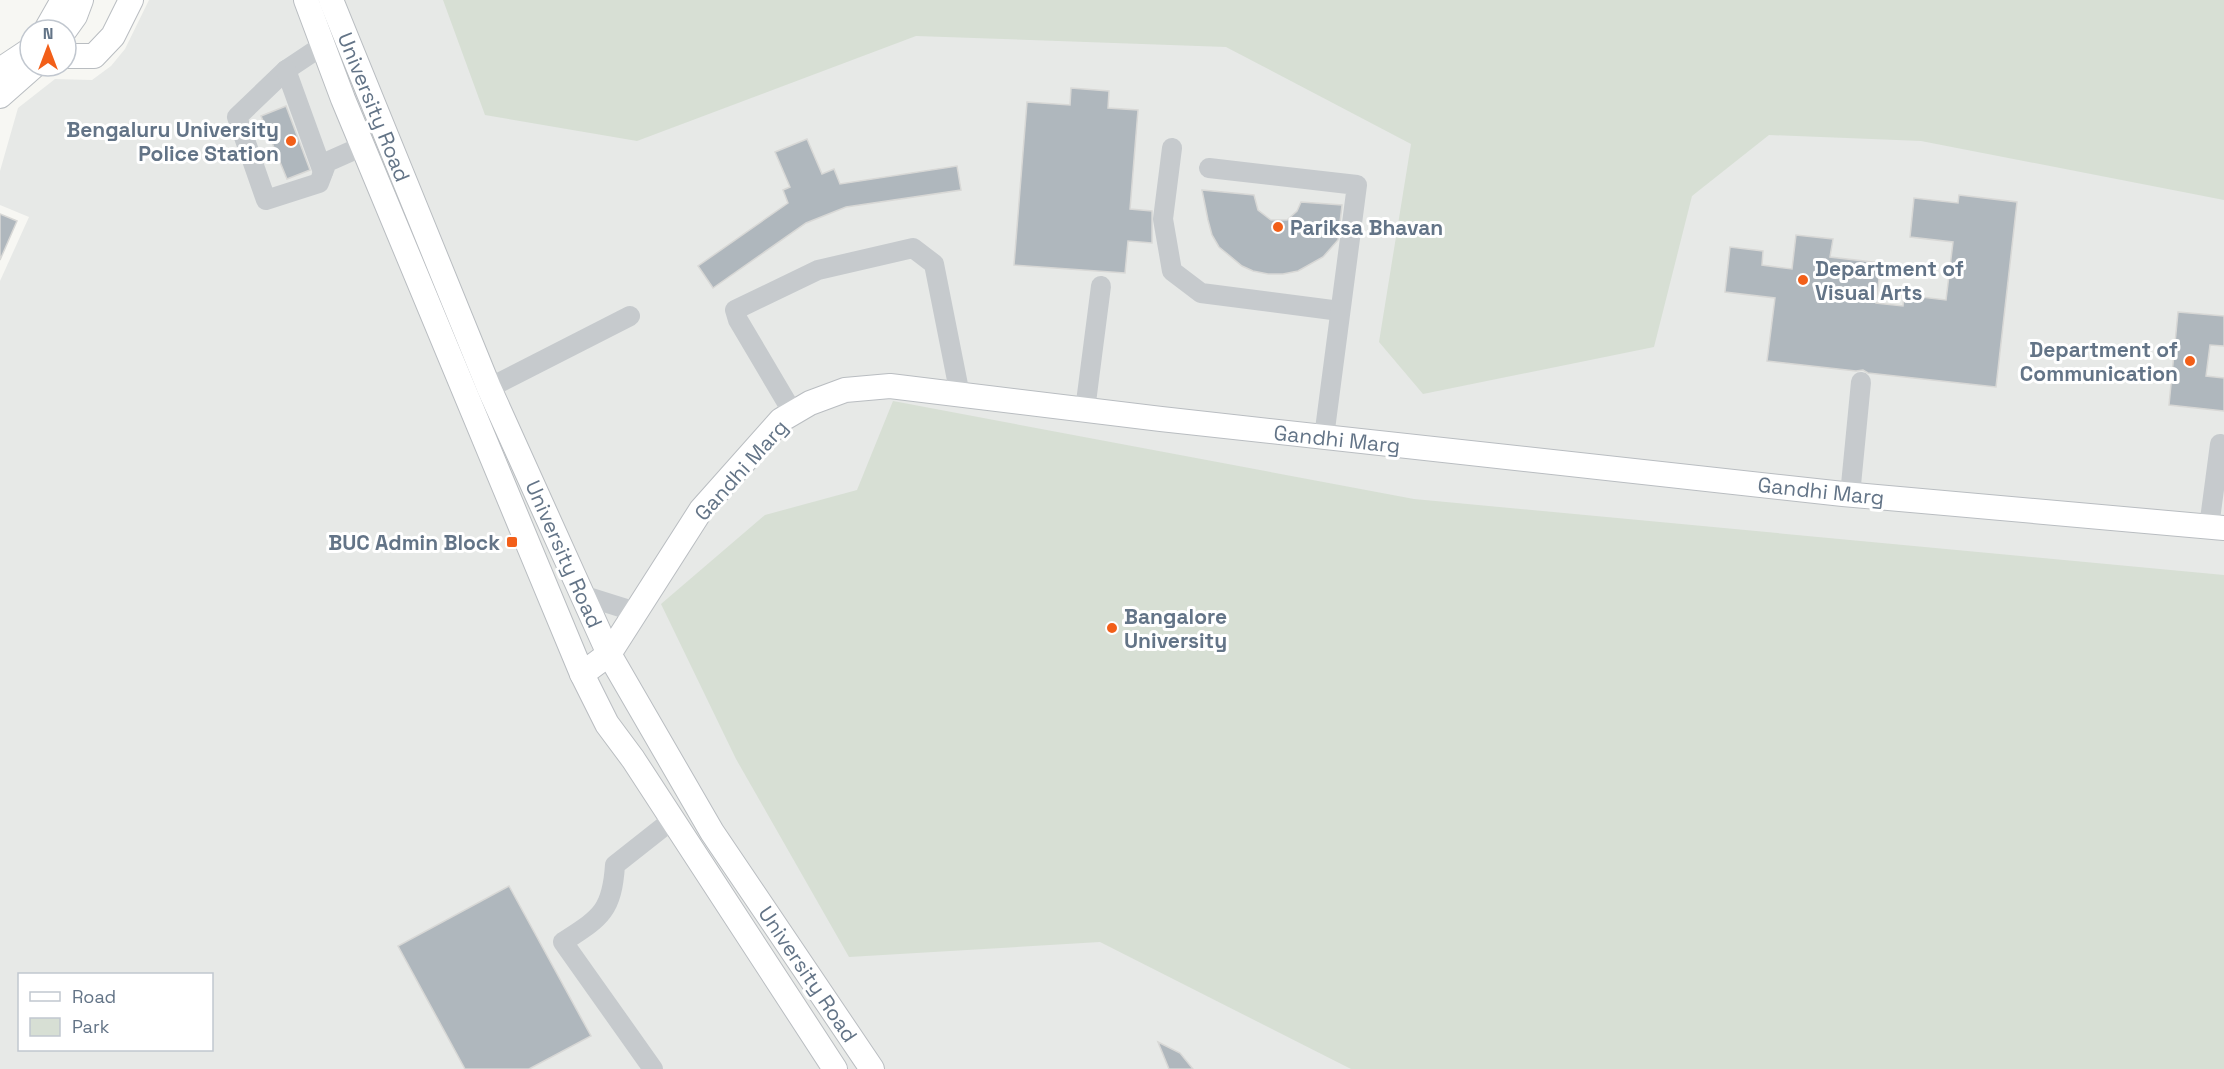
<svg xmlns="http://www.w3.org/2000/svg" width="2224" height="1069" viewBox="0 0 2224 1069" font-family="'Space Grotesk',sans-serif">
	<rect width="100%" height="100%" fill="#f7f7f3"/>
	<path fill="#e7e9e7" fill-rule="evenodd" d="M149 0H2224V1069H0V281L29 217 0 205V171L18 108 55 79 92 80 111 66 125 49ZM20 974H212V1050H20Z"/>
	<g fill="#d7dfd4">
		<polygon points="443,0 2224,0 2224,200 1921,141 1769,135 1692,196 1654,347 1423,394 1379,342 1411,144 1226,47 916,36 637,141 485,115"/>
		<polygon points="893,401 1414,499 2224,575 2224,1069 1351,1069 1100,942 849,957 736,759 661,604 765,515 857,490"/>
	</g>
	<g fill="#afb7bd" stroke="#d8d8d6" stroke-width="1.5">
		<polygon points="1071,88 1109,91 1108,108 1138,110 1130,209 1152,211 1152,243 1128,241 1125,273 1014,265 1027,102 1070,105"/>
		<polygon points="286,106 310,170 287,179 261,116"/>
		<polygon points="807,139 822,174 834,169 840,184 957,166 961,190 846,207 806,223 713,288 698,266 788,203 783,190 790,187 775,152"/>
		<polygon points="1202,190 1254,195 1258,210 1271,220 1287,220 1297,211 1301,202 1342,205 1338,240 1323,257 1298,271 1283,274 1268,274 1253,271 1242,266 1219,247 1212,235 1208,220"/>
		<polygon points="1959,195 2017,202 1996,387 1868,373 1863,370 1856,371 1767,361 1775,298 1725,292 1730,247 1763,251 1762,265 1792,269 1796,235 1833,239 1830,257 1881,263 1876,303 1903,306 1904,295 1946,300 1953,242 1910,237 1914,198 1958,203"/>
		<polygon points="0,214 17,221 0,260"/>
		<polygon points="2178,312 2224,316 2224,346 2210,345 2206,376 2224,378 2224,411 2169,405"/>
		<polygon points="509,886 591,1036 529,1069 465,1069 398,946"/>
		<polygon points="1158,1042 1180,1053 1193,1069 1169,1069"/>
	</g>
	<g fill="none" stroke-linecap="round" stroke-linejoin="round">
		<defs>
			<g id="major">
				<polyline points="306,0 343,99 582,674 607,724 633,759 835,1069"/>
				<polyline points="331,0 489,388 609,654 712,832 872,1069"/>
				<polyline points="46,30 63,0"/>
				<polyline points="65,30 75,16 81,0"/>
				<polyline points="66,56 94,56 113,36 131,0"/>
				<polyline points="0,70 30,50"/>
				<polyline points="0,96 34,66"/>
				<polyline points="582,674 609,654 701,510 781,420 810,403 845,390 890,386 1161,419 1843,494 2224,528"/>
			</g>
		</defs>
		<use href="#major" stroke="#b9bdc1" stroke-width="26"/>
		<g stroke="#c6cacd" stroke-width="20">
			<polyline points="322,46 286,70 237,117 266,200 319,183 327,162 363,146"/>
			<polyline points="286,70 323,172"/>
			<polyline points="1172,148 1163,219 1172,271 1201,293 1340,311"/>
			<polyline points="1209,168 1357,185 1324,437"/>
			<polyline points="489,388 630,316"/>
			<polyline points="1085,410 1101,286"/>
			<polyline points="793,413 738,320 735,310 818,270 913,248 934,264 960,395"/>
			<polyline points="1850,495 1861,382"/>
			<polyline points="2209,527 2220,444"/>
			<polyline points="582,595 636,612"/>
			<path d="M653 1069 563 942C600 918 612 912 615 865L672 820"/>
		</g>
		<use href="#major" stroke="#fff" stroke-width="24"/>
	</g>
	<g fill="#f25f19" stroke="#fff" stroke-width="2">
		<circle cx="291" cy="141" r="6"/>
		<circle cx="1278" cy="227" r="6"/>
		<circle cx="1803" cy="280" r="6"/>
		<circle cx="2190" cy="361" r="6"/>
		<rect x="506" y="536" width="12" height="12" rx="3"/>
		<circle cx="1112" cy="628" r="6"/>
	</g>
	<g text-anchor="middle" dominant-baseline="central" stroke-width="6" stroke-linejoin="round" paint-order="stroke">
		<g font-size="21" fill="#637487" stroke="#fff">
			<text transform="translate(374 107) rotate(68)">University Road</text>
			<text transform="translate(1337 439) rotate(6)">Gandhi Marg</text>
			<text transform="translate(741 470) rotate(-48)">Gandhi Marg</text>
			<text transform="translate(1821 491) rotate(6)">Gandhi Marg</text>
			<text transform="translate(564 554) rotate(66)">University Road</text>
			<text transform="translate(808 974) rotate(56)">University Road</text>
		</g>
		<g font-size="21" font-weight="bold" fill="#637487" stroke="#fff" text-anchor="end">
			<text x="279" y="129">Bengaluru University<tspan x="279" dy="24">Police Station</tspan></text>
			<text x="1290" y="227" text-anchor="start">Pariksa Bhavan</text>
			<text x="1815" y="268" text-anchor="start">Department of<tspan x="1815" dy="24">Visual Arts</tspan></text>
			<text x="2178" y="349">Department of<tspan x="2178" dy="24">Communication</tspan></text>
			<text x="500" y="542">BUC Admin Block</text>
			<text x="1124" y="616" text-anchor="start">Bangalore<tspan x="1124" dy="24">University</tspan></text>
		</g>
	</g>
	<rect x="18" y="973" width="195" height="78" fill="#ffffff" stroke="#c1c7cf" stroke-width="1.5"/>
	<rect x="30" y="992" width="30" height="9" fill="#ffffff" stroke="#c1c7cf" stroke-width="1.5"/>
	<text x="72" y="1003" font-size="18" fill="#637487">Road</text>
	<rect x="30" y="1018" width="30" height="18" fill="#d7dfd4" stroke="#c1c7cf" stroke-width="1.5"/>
	<text x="72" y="1033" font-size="18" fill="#637487">Park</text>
	<g transform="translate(48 48)"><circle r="28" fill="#ffffff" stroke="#c1c7cf" stroke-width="1.5"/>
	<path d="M0-4.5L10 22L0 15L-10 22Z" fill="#f25f19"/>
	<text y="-9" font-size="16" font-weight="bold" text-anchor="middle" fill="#637487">N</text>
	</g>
</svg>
